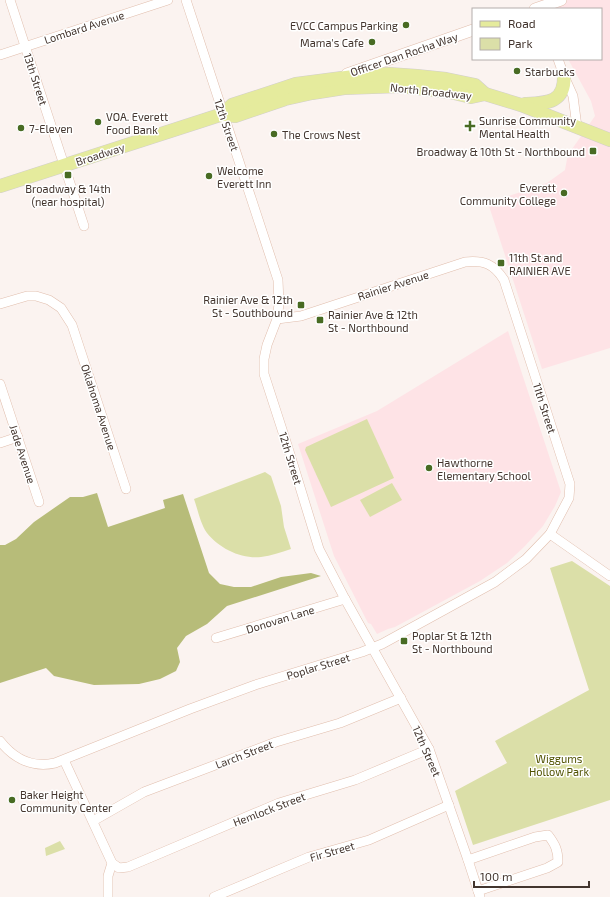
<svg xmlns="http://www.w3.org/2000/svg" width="610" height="897" viewBox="0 0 610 897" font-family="'Exo 2',sans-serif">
	<rect width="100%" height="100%" fill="#fbf3f0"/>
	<g fill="#fee3e6">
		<polygon points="540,0 610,0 610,348 542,369 488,203 547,183 565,170 567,159 570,152 595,116 591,101 568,59 601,59 601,9 545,9"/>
		<polygon points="508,331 561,492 555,506 543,526 525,546 507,563 480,581 395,627 388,629 377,634 371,624 368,623 334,556 298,444 377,411"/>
	</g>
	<g fill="#dbdfa8">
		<polygon points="367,419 394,478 331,507 305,450 306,447"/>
		<path d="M265 472 271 476 281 506 284 527 291 549C281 552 271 556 261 557 241 559 220 549 207 533 200 523 198 510 194 499Z"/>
		<polygon points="392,483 402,500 370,517 360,500"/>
		<polygon points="572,561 610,586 610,800 473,845 455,791 507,763 495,741 589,690 550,568"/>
		<polygon points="60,841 65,849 46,856 45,848"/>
	</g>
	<polygon fill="#b7bc79" points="97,493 108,527 165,508 163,500 183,494 209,573 220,584 234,587 251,587 281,577 311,573 321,576 227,606 207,624 186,636 177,648 180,662 176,671 160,679 139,684 94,685 54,676 46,668 0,683 0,545 5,545 16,539 34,522 70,497 83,497"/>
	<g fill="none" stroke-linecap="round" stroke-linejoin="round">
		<defs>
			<g id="minor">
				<polyline points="10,0 84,226"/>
				<polyline points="186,0 278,280 279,304 277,319 267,345 264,359 264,374 288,448 319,549 345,599 429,749 468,860 480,897"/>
				<polyline points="0,55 168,0"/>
				<polyline points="558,59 564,76 573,96 577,127"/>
				<polyline points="0,304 27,296 36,296 49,300 61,308 72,325 126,489"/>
				<polyline points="0,384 39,502"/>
				<polyline points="0,443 18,437"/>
				<polyline points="550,534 610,576"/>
				<polyline points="216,638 345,599"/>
				<path d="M0 741C14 759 33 768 55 763L190 709 255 685 362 652 382 644 495 582 526 559 550 534 569 498 570 484 504 280C494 264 484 260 465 262L301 316 277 319"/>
				<polyline points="64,760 112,863 108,876 108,897"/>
				<polyline points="93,821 144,792 276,742 340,723 401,698"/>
				<path d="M468 860 535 837 548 835C555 844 558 850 558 862L547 868 478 891"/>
				<polyline points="112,863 119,868 128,867 279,803 355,780 429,749"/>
				<polyline points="214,897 309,857 369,840 449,805"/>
			</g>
			<g id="tertiary">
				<polyline points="535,9 561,0"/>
				<polyline points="347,74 473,30"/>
			</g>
			<g id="primary">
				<path d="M525 104C547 103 565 103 564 76"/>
				<polyline points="223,114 235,116 285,99 312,93 344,88 400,86 450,92 471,97 485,94 521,105 610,140"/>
				<polyline points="0,186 223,114 232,105 296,84 365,75 389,74 417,76 446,79 475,85 485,94"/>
			</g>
		</defs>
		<use href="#minor" stroke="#e1bead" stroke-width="10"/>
		<use href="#tertiary" stroke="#e1bead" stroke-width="12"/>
		<use href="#primary" stroke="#d2cfcd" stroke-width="14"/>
		<use href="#minor" stroke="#fff" stroke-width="9"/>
		<use href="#tertiary" stroke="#fff" stroke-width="11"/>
		<use href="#primary" stroke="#e5eb9d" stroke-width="13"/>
	</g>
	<g fill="#486b23" stroke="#fff" stroke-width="1.5">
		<circle cx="406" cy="25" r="4"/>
		<circle cx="372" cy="42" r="4"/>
		<circle cx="517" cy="71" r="4"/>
		<circle cx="98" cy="122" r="4"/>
		<path d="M468 120h4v4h4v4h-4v4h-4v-4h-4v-4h4z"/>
		<circle cx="21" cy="128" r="4"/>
		<circle cx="274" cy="134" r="4"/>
		<rect x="589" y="147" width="8" height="8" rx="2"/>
		<rect x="64" y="171" width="8" height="8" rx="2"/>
		<circle cx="209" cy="176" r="4"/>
		<circle cx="564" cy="193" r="4"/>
		<rect x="497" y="259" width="8" height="8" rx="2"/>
		<rect x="297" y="301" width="8" height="8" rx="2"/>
		<rect x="316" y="316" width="8" height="8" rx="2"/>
		<circle cx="429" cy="468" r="4"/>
		<rect x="400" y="637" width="8" height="8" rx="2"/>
		<circle cx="12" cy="800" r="4"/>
	</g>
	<g text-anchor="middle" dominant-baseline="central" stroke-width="3" stroke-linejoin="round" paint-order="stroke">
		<g font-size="11" fill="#43352e" stroke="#fff" text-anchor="start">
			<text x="398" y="25" text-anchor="end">EVCC Campus Parking</text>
			<text x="364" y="42" text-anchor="end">Mama's Cafe</text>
			<text x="525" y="71">Starbucks</text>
			<text x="106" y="116">VOA. Everett<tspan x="106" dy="13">Food Bank</tspan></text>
			<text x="479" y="120">Sunrise Community<tspan x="479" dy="13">Mental Health</tspan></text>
			<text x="29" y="128">7-Eleven</text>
			<text x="282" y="134">The Crows Nest</text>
			<text x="585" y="151" text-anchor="end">Broadway &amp; 10th St - Northbound</text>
			<text x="217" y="170">Welcome<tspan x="217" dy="13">Everett Inn</tspan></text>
			<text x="556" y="187" text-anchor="end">Everett<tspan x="556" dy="13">Community College</tspan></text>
			<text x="68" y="188" text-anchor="middle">Broadway &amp; 14th<tspan x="68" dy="13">(near hospital)</tspan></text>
			<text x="509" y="257">11th St and<tspan x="509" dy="13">RAINIER AVE</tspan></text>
			<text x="293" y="299" text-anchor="end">Rainier Ave &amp; 12th<tspan x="293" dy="13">St - Southbound</tspan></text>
			<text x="328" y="314">Rainier Ave &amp; 12th<tspan x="328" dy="13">St - Northbound</tspan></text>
			<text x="437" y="462">Hawthorne<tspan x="437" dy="13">Elementary School</tspan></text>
			<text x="412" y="635">Poplar St &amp; 12th<tspan x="412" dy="13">St - Northbound</tspan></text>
			<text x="20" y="794">Baker Height<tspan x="20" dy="13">Community Center</tspan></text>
		</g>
		<g font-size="11" fill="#43352e" stroke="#fff">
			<text transform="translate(84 27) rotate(-18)">Lombard Avenue</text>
			<text transform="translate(404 54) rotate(-19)">Officer Dan Rocha Way</text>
			<text transform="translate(36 79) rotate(72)">13th Street</text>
			<text transform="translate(431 91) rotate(6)">North Broadway</text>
			<text transform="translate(227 125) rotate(71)">12th Street</text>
			<text transform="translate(100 154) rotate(-18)">Broadway</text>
			<text transform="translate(393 285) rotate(-18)">Rainier Avenue</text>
			<text transform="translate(99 407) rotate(72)">Oklahoma Avenue</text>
			<text transform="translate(545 408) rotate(72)">11th Street</text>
			<text transform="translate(23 454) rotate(72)">Jade Avenue</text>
			<text transform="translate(291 458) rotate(73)">12th Street</text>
			<text transform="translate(280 619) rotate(-17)">Donovan Lane</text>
			<text transform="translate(318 666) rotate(-17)">Poplar Street</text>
			<text transform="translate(427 751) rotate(66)">12th Street</text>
			<text transform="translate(244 754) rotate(-21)">Larch Street</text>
			<text transform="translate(269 809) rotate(-21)">Hemlock Street</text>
			<text transform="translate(332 851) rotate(-16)">Fir Street</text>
		</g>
		<g font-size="11" fill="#505200" stroke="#fff">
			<text x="559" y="758">Wiggums<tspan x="559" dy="13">Hollow Park</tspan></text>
		</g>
	</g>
	<rect x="472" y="8" width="130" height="52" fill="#ffffff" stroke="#b4aeab"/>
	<rect x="480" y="21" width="20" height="6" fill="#e5eb9d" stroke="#b4aeab"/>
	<text x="508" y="28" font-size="12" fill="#43352e">Road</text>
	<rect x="480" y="38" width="20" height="12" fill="#dbdfa8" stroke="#b4aeab"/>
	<text x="508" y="48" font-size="12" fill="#43352e">Park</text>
	<path d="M474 881v6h115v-6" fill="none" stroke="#43352e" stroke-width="2"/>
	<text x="480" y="881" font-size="12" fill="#43352e" stroke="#ffffff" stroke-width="3" paint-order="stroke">100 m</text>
</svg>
